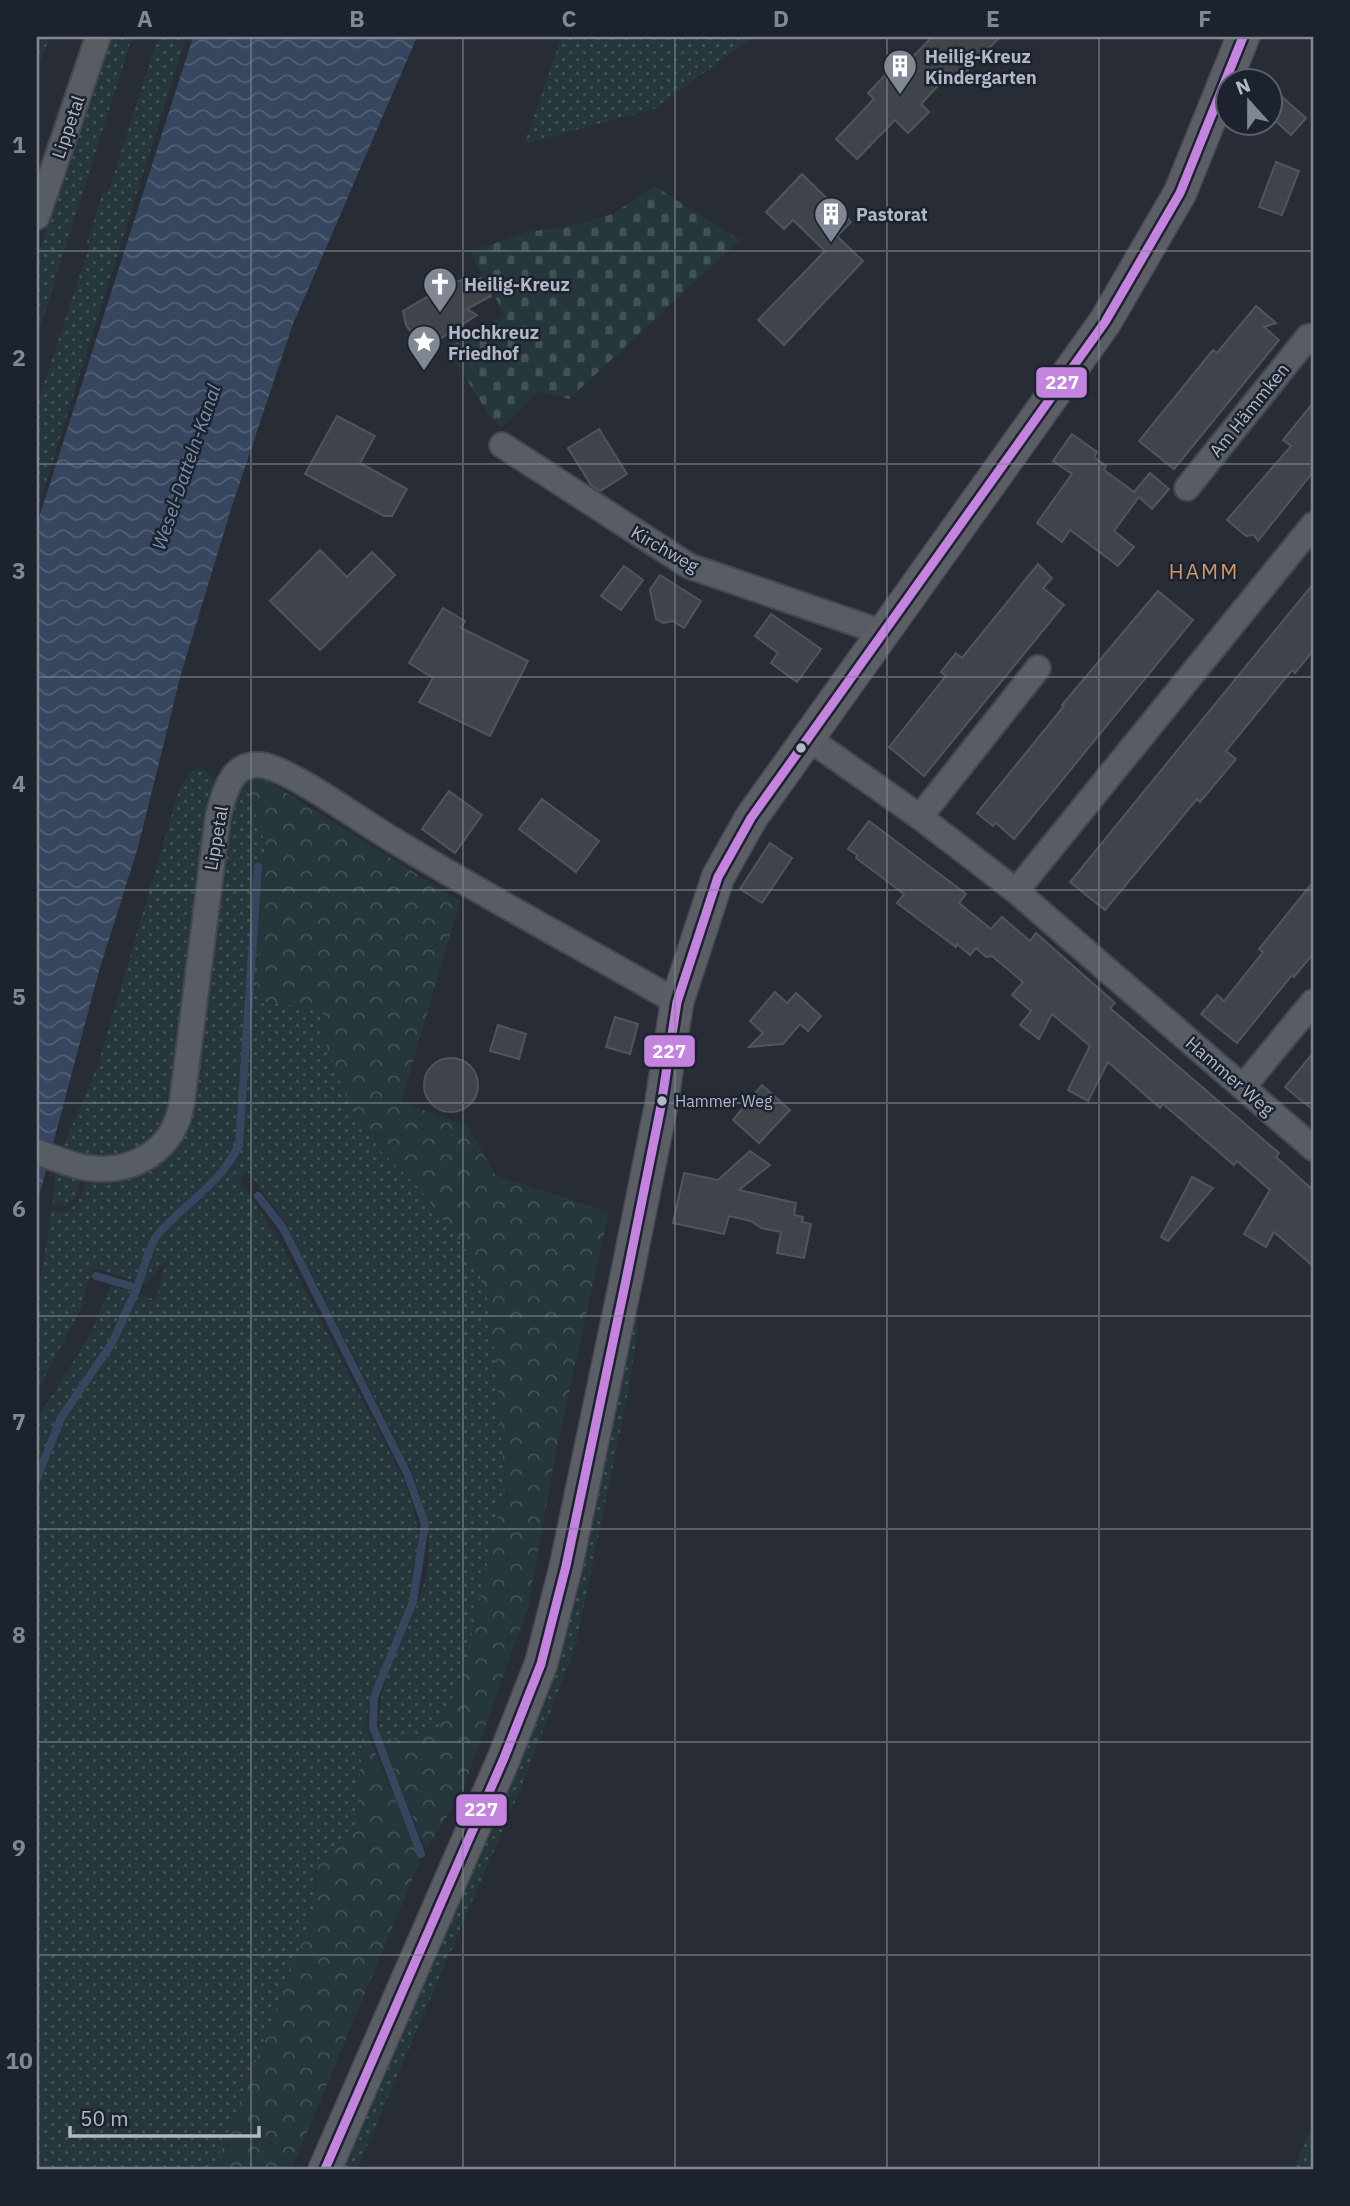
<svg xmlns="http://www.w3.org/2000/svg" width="1350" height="2206" viewBox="0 0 1350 2206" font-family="'IBM Plex Sans',sans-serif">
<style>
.grass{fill:url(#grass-dots)}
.forest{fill:url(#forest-crowns)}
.cemetery{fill:url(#cemetery-stones)}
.water{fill:url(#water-waves)}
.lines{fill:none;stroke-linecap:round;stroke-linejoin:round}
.stream{stroke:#37465f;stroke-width:8}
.building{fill:#3f444a;stroke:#50555d;stroke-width:2}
.minor-casing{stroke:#44484e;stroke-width:28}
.major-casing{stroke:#464a52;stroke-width:35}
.minor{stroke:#585c63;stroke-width:24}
.major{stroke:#5b5e65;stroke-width:32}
.bus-1-casing{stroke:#1c232f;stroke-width:14}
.bus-1{stroke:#c483df;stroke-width:9}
.grid{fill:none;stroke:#828893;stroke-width:2;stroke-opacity:0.55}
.bus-dot{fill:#b2b9c6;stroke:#1c232f;stroke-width:2.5}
.labels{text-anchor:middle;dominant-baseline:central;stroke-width:5;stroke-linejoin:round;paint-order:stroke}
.bus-label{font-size:16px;fill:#b2b9c6;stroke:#1c232f;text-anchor:start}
.poi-label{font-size:18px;font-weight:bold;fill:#b2b9c6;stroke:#1c232f;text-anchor:start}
.street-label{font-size:18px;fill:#b2b9c6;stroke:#1c232f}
.water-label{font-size:19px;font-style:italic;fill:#7b8ead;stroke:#1c232f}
.quarter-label{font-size:21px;letter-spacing:2px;fill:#d09764;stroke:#1c232f}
.line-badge{stroke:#1c232f;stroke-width:2.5}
.badge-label{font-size:19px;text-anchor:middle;font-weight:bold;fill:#fff}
.neatline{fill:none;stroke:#828893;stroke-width:2.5}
.grid-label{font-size:23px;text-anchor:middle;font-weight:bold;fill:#828893}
</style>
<defs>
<pattern id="grass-dots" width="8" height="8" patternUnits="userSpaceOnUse" patternTransform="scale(1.75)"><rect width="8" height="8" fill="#25373a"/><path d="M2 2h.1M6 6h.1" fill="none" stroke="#425255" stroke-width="1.8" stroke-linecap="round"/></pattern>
<pattern id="forest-crowns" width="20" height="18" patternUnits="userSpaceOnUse" patternTransform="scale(1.75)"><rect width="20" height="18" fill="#25373a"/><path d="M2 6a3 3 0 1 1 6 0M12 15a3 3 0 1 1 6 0" fill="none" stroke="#425255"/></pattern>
<pattern id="cemetery-stones" width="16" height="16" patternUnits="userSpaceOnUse" patternTransform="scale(1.75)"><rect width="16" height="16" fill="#25373a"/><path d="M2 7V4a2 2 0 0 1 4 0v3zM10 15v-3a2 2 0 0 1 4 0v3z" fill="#425255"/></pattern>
<pattern id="water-waves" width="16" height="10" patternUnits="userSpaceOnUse" patternTransform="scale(1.75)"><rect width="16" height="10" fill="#37465f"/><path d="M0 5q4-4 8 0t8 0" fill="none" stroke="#525f74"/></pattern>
</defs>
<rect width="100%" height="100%" fill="#282d35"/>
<!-- grass -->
<g class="grass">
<path d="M37,37H50L37,71Z"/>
<path d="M111,37H132L37,337V257Z"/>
<path d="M158,37H186L37,511V405L89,247L86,246L103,192L108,193Z"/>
<path d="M562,37H753L654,109L524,144Z"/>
<path d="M198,768L204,769L211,778L221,780L169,1108C153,1159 108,1165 62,1149L98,1065L180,787L191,771Z"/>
<path d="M243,776L266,845L260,868L258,1001L322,1008L323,1038L352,1109L381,1151L419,1188L476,1262L491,1310L505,1483L463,1676L438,1728L402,1741L380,1737C370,1674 425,1619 429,1555C430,1527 422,1502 414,1475L284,1220L247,1171L239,1179L275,1233L404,1480C408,1493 414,1507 416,1521C430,1593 375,1663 363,1732C358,1761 366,1793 357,1822C351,1841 329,1852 315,1862L316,1906L214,2169H37V1419L90,1335L111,1285L156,1300L166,1261L146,1284L93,1268L79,1313L37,1391V1299L52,1210L64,1213C79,1205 81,1195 87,1180C135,1188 174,1162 191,1118L226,820Z"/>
<path d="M55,1170L81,1177L75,1198L66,1206L53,1205Z"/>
<path d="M637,1296L638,1329L627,1398L575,1648L518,1795L357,2169H342L466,1883Z"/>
<path d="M1313,2122V2169H1294Z"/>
</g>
<!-- forest -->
<g class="forest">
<path d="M256,774L460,901L401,1102L468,1126L495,1175L609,1212L556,1451L528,1607L462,1792L426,1850L380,1737L405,1741L438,1728L463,1676L505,1483L491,1310L475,1262L419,1188L381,1151L350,1106L323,1038L322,1009L258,1001L260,868L266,845L243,776Z"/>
<path d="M367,1719L371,1743L421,1858L292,2169H214L316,1906L315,1862L341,1844L356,1824L363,1732Z"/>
</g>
<!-- cemetery -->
<path class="cemetery" d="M654,186L740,240L569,399L538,391L501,428L491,418L447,348L505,315L470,252L524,233L578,224L613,214Z"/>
<!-- water -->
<path class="water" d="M193,37H417L293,324L231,509L181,674L138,847L99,971L37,1204V524Z"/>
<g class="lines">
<!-- stream -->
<g class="stream">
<path d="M258,1196L283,1228L407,1473L425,1524L413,1602L374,1697L373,1727L421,1854"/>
<path d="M96,1276L137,1288C143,1272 148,1246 159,1233C187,1202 220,1184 239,1145L258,867"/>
<path d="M37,1478L61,1418L112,1343L137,1288"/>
</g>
</g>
<!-- building -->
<g class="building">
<path d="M932,37H1000L955,83L947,76L921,104L929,112L908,133L895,120L857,159L836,139L874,99L868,93L888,72L893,77Z"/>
<path d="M1281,96L1306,118L1291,135L1270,116V109Z"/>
<path d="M1276,162L1299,171L1282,215L1259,207Z"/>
<path d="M802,174L851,222L837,236L863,261L784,345L758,320L825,251L793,220L784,229L766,212Z"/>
<path d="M481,278L491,296L467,309L477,315L423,350L406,325L403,311L451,283L466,279L469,284Z"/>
<path d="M1256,306L1276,323L1264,327L1279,340L1174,469L1139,441L1213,350L1217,353Z"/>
<path d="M1313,403V472L1258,541L1254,535L1246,536L1227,520L1291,446L1283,440Z"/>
<path d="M337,416L375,436L360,463L407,489L392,516H384L305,474Z"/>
<path d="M599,429L627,474L600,491L591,485L568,448Z"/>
<path d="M1072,434L1097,452L1094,457L1106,466L1104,470L1134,492L1150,473L1169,489L1152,509L1139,497L1114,531L1134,547L1118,566L1070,530L1062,542L1037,523L1072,474L1053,461Z"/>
<path d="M320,550L347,577L372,552L395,575L320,650L270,601Z"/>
<path d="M1038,564L1052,578L1043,588L1064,605L924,776L889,747L946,676L941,672L956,653L962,658Z"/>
<path d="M624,566L643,580L621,610L601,596Z"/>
<path d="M660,575L701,601L684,628L673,621L663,623L656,619L650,590Z"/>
<path d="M1313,584V651L1295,673L1292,670L1226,751L1236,759L1200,802L1197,799L1105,910L1070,882Z"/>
<path d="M1158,591L1193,620L1014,839L996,823L993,826L977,813L1064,706L1062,705Z"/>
<path d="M443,608L465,621L461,628L528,661L490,736L419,702L433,678L409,663Z"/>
<path d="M771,614L821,649L797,682L771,663L778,653L755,636Z"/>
<path d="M449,791L482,815L455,853L422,829Z"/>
<path d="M542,799L599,841L576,872L519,829Z"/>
<path d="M869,821L966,894L959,903L991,929L1002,917L1030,941L1036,933L1115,1003L1110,1008L1279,1153L1276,1157L1313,1190V1266L1274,1232L1266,1247L1244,1234L1270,1190L1237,1161L1234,1165L1163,1104L1160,1108L1108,1062L1088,1101L1068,1090L1090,1046L1052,1014L1039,1039L1020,1025L1031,1011L1012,995L1023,982L992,956L986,957L976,948L970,955L957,944L956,947L897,903L904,894L856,858L857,855L848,849Z"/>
<path d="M770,843L792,858L762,903L740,889Z"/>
<path d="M1313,882V954L1294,977L1292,975L1237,1043L1201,1014L1217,995L1224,1001L1263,952L1259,949Z"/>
<path d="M775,992L787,1003L796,993L821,1016L808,1031L800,1024L783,1044L749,1047L763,1033L750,1021Z"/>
<path d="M615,1017L638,1024L630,1054L606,1047Z"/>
<path d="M498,1025L526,1034L519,1059L490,1051Z"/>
<path d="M1313,1053V1110L1285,1087Z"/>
<circle cx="451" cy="1085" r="27"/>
<path d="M762,1085L790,1110L759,1143L733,1120Z"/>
<path d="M750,1151L770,1165L739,1190L796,1203L794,1215L803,1217L802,1222L811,1224L804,1258L777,1253L781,1232L761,1228L751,1221L729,1216L724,1234L673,1223L684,1173L718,1180Z"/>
<path d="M1192,1177L1213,1188L1168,1241L1161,1237Z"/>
</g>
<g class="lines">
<!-- minor casing -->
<g class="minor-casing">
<g id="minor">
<path d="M37,217L98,37"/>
<path d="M502,445L689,566L884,633"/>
<path d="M1187,488L1308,337L1313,336"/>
<path d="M808,738L920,817L1016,891L1313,1148"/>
<path d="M920,817L1038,668"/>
<path d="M1016,891L1313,525"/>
<path d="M1243,1087L1313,1002"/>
<path d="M37,1152C53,1157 71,1166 88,1168C135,1174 175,1149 182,1102L218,816C224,794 231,761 261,765C290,768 365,824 395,841C487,897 583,948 677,1002"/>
</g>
</g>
<!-- major casing -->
<g class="major-casing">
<path id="major" d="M325,2169L504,1758L541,1664L566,1566L626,1280L661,1106L677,1002L718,877L751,818L1105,322L1180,193L1243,37"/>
</g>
<!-- minor -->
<use href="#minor" class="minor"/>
<!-- major -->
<use href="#major" class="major"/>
<!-- bus-1 casing -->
<g class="bus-1-casing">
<path id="bus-1" d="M325,2169L504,1758L541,1664L566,1566L626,1280L661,1106L677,1002L718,877L751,818L1105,322L1180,193L1243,37"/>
</g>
<!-- bus-1 -->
<use href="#bus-1" class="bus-1"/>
</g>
<!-- grid -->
<path class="grid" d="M251,37V2169M463,37V2169M675,37V2169M887,37V2169M1099,37V2169M37,251H1313M37,464H1313M37,677H1313M37,890H1313M37,1103H1313M37,1316H1313M37,1529H1313M37,1742H1313M37,1955H1313"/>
<!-- icons -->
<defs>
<g id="building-pin" transform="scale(1.75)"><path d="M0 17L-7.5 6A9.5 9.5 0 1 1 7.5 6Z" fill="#828893" stroke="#1c232f"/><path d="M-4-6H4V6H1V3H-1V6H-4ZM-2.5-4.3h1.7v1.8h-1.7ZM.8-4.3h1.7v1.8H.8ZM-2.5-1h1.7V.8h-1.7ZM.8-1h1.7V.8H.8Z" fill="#fff"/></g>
<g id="church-pin" transform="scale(1.75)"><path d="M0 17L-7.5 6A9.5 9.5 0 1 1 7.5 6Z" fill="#828893" stroke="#1c232f"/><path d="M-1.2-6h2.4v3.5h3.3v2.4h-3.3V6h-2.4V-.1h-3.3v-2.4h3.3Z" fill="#fff"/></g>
<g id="sight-pin" transform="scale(1.75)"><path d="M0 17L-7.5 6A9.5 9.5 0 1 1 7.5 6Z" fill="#828893" stroke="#1c232f"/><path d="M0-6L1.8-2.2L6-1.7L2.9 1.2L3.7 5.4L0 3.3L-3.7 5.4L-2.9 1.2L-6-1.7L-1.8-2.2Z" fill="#fff"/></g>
</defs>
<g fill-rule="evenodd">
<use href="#building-pin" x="900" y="66"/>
<use href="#building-pin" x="831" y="214"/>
<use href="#church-pin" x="440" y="284"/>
<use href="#sight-pin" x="424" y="342"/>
</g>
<!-- markers -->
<g class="bus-dot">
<circle cx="801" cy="748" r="6"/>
<circle cx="662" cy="1101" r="6"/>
</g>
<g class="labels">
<!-- bus labels -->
<g class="bus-label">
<text x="675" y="1101">Hammer Weg</text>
</g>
<!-- poi labels -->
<g class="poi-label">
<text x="925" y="56">Heilig-Kreuz<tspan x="925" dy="21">Kindergarten</tspan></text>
<text x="856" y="214">Pastorat</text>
<text x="464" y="284">Heilig-Kreuz</text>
<text x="448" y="332">Hochkreuz<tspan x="448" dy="21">Friedhof</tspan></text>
</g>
<!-- street labels -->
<g class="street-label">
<text transform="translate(68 127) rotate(-71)">Lippetal</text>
<text transform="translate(1249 410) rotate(-51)">Am Hämmken</text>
<text transform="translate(665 549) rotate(30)">Kirchweg</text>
<text transform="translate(216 838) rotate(-80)">Lippetal</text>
<text transform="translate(1230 1076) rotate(41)">Hammer Weg</text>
</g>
<!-- water labels -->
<g class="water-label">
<text transform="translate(186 467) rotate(-71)">Wesel-Datteln-Kanal</text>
</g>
<!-- quarter labels -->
<g class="quarter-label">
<text x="1204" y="571">HAMM</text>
</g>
</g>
<g class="line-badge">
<rect x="1035" y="366" width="53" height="33" rx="7" fill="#c483df"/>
<rect x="643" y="1034" width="53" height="34" rx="7" fill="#c483df"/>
<rect x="455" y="1793" width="53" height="34" rx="7" fill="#c483df"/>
</g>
<g class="badge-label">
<text x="1062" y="389">227</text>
<text x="669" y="1058">227</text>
<text x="481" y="1816">227</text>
</g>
<!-- border -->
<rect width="1350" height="2206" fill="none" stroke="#1c232f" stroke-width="77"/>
<!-- north arrow -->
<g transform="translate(1249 102) rotate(339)"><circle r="33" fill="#1c232f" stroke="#585f6b" stroke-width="2"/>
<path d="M0-5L12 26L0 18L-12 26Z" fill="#828893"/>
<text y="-10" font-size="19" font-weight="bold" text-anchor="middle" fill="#b2b9c6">N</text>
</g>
<!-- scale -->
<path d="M70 2126v10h189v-10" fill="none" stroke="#b2b9c6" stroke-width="3.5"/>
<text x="80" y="2126" font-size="21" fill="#b2b9c6" stroke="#1c232f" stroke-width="5" paint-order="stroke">50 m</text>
<rect x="38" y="38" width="1274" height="2130" class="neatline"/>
<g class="grid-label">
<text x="145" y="27">A</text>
<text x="357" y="27">B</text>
<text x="569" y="27">C</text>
<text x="781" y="27">D</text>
<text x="993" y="27">E</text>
<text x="1205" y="27">F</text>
<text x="19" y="153">1</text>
<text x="19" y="366">2</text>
<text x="19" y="579">3</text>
<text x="19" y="792">4</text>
<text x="19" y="1005">5</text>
<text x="19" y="1217">6</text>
<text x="19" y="1430">7</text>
<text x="19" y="1643">8</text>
<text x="19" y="1856">9</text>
<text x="19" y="2069">10</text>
</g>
</svg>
